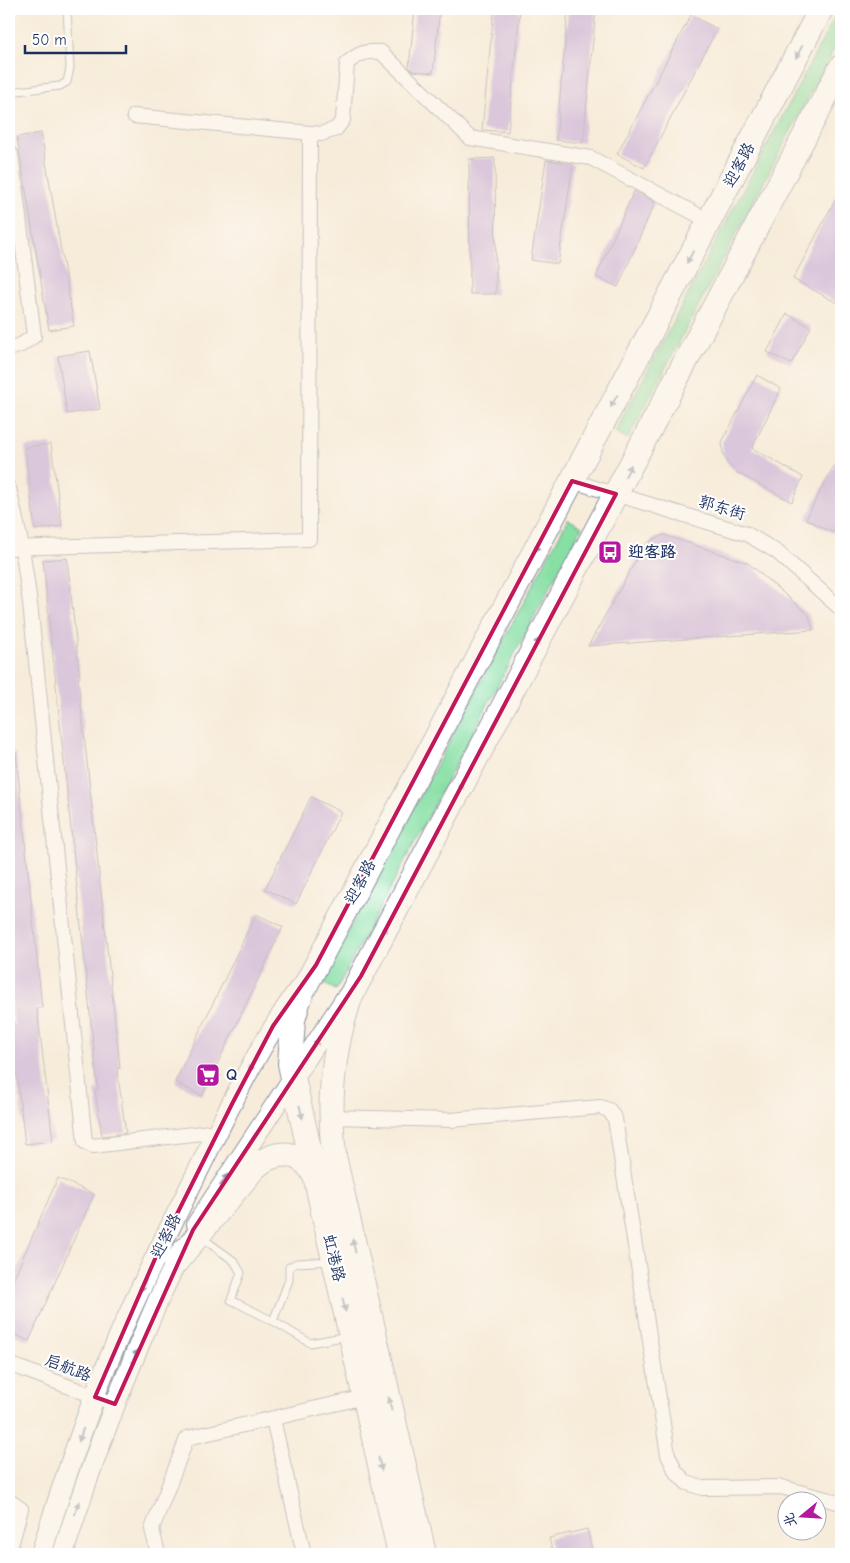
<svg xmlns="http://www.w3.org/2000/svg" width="850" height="1563" viewBox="0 0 850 1563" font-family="'Comic Neue','LXGW WenKai TC',sans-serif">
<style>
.green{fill:#87dfa4;stroke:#518781}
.building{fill:#b899db}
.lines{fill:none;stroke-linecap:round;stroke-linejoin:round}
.service-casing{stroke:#898e9c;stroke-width:9}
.minor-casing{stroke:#898e9c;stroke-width:16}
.secondary-casing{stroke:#898e9c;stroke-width:22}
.trunk-casing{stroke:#898e9c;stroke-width:26}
.service{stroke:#fff;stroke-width:7}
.minor{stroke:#fff;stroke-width:14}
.secondary{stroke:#fff;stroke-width:20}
.trunk{stroke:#fff;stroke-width:24}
.oneway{fill:#8d97ae}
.marked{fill:none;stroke:#c2185b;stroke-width:4;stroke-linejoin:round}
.labels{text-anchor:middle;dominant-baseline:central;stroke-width:4;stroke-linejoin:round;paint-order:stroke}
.street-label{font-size:16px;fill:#1b2f5e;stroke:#fff}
.poi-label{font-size:16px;font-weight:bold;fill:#1b2f5e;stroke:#fff;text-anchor:start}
</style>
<rect width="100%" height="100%" fill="#fff"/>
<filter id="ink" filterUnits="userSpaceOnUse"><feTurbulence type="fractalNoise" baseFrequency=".02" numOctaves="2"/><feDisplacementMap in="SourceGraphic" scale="10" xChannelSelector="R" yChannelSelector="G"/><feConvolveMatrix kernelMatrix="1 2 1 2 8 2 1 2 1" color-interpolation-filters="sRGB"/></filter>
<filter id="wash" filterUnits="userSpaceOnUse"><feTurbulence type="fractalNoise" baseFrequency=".0096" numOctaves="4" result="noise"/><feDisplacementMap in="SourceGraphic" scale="20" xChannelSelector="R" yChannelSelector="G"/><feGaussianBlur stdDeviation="1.12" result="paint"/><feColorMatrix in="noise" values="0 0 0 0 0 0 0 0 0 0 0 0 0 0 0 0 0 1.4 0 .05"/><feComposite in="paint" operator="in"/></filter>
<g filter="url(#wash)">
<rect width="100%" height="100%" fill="#f7ecda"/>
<!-- green -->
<g class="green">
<path d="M839,9H841V36L628,439L615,432Z"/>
<path d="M568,519L582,527L336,990L321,982Z"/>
</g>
<g id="blocks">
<!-- building -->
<g class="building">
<path d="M415,9H440L433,73L413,71L409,67Z"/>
<path d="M494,9H520L508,132L482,130Z"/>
<path d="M568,9H596L583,143L556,140Z"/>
<path d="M691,15L717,29L644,168L617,154Z"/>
<path d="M41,133L74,326L49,330L17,137Z"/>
<path d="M495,158L496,294H470L469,159Z"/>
<path d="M546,160L573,164L558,264L531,260Z"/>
<path d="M841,189V305L793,279Z"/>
<path d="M634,191L655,202L618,287L596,277Z"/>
<path d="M787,314L811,327L791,364L767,352Z"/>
<path d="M90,351L100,409L67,414L58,356Z"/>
<path d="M757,375L781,389L752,448L803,477L792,502L736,472L727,463L723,453L722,442Z"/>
<path d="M51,444L62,526L35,530L25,447Z"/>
<path d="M841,452V517L833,533L806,519Z"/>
<path d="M664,535L748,563L809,615L813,630L588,646L640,553L653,539Z"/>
<path d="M67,558L80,678H78L120,1068L117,1069L126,1133L102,1136L95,1090H98L43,560Z"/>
<path d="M16,753L42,1008H37L53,1141L25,1144L11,1026H14L9,971V754Z"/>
<path d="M311,797L341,812L296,904L265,889Z"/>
<path d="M256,914L283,927L202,1096L175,1082Z"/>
<path d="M58,1178L94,1194L29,1341L9,1332V1289Z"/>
<path d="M587,1529L593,1554H553L549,1538Z"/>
</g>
</g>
</g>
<g filter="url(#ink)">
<use href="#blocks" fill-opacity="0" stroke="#898e9c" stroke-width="1"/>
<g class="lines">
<!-- service casing -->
<g class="service-casing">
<g id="service">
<path d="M9,92L60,86L67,82L70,68L67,9"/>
<path d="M201,1237L234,1261L241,1273L231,1300L273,1321L310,1343L348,1336"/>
<path d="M273,1321L289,1280V1267L297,1263L331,1261"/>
</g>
</g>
<!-- minor casing -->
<g class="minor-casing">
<g id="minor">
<path d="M134,116L321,134L336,129L343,120L347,63C360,53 364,51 381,52L470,138L591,158L709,221"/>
<path d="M9,349L21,345L34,336L11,154"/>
<path d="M572,481L747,534L777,552L841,609"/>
<path d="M9,488L22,547L30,603L85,1142L93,1146L218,1131"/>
<path d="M9,548L309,539L310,133"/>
<path d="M331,1117L451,1120L600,1107L609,1110L615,1119L668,1455L676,1472L687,1483L702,1488L781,1487L841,1503"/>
<path d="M9,1364L115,1404"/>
<path d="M273,1419L304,1554"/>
<path d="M9,1504L11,1502L21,1509L9,1553"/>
<path d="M158,1554L152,1529L187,1438L365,1397"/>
</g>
</g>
<!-- secondary casing -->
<g class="secondary-casing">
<g id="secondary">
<path d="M197,1224L346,998"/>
<path d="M41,1554C59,1495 79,1437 101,1379C130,1307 165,1237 200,1167C230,1106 259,1045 299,989"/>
<path d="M63,1554C84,1485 109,1417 137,1350C151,1316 165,1282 183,1249"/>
</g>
</g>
<!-- trunk casing -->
<g class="trunk-casing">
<g id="trunk">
<path d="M175,1263L254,1168C275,1149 302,1149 315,1176"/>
<path d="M400,1554L290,1064L293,1020L300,996L821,9"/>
<path d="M424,1554L334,1156C328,1102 333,1046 351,995L841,67"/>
</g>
</g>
<!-- service -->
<use href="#service" class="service"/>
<!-- minor -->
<use href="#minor" class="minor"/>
<!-- secondary -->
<use href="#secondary" class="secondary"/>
<!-- trunk -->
<use href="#trunk" class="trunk"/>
</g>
<!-- one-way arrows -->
<defs><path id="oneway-solid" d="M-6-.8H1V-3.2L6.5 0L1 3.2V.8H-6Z" transform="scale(1.25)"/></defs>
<g class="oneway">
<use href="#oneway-solid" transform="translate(799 52) rotate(118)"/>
<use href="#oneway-solid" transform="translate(690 257) rotate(118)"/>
<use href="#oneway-solid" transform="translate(614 401) rotate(118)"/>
<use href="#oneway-solid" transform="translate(628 471) rotate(-62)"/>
<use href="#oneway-solid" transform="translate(538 545) rotate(118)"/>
<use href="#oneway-solid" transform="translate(536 645) rotate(-62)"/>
<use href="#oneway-solid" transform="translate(460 789) rotate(-62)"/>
<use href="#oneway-solid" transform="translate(384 932) rotate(-62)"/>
<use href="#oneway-solid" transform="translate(315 1045) rotate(-56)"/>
<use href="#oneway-solid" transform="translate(252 1065) rotate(118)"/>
<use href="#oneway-solid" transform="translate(301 1112) rotate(77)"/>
<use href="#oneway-solid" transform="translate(224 1180) rotate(-56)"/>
<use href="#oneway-solid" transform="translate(354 1246) rotate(-103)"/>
<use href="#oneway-solid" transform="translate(143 1285) rotate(115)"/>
<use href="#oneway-solid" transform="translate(344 1305) rotate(77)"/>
<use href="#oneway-solid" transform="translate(135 1356) rotate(-67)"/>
<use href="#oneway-solid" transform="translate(390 1404) rotate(-103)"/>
<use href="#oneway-solid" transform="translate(81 1435) rotate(110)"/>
<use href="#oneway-solid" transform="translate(380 1464) rotate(77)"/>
<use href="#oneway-solid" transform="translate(77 1508) rotate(-71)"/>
</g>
</g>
<!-- marked area -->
<path d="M0 0H850V1563H0ZM572,481L616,494L361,976L193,1230L115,1404L95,1397L158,1252L232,1104L273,1026L316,965Z" fill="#f7ecda" fill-opacity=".55" fill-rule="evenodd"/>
<path class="marked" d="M572,481L616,494L361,976L193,1230L115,1404L95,1397L158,1252L232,1104L273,1026L316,965Z"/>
<!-- icons -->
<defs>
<g id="bus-square" transform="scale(1.25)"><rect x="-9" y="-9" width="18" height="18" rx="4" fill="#b5179e" stroke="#fff"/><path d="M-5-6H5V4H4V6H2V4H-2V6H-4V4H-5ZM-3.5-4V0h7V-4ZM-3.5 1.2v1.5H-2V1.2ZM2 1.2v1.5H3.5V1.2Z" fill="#fff"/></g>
<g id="supermarket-square" transform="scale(1.25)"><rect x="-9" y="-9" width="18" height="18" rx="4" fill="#b5179e" stroke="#fff"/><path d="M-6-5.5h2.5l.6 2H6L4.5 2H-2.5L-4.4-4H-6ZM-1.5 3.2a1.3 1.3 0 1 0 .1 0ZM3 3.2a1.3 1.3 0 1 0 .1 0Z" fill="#fff"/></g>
</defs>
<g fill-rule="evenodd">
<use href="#bus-square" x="610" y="552"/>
<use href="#supermarket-square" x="208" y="1075"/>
</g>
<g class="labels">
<!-- street labels -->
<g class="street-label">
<text transform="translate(739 165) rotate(-62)">迎客路</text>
<text transform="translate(722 508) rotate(17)">郭东街</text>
<text transform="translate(360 882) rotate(-62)">迎客路</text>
<text transform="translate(166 1236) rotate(-64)">迎客路</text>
<text transform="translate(334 1258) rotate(77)">虹港路</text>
<text transform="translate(68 1368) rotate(21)">启航路</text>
</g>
<!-- poi labels -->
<g class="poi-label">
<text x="628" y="552">迎客路</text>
<text x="226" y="1075">Q</text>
</g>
</g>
<!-- margin -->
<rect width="850" height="1563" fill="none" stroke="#fff" stroke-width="30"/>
<!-- north arrow -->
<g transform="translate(802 1516) rotate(252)"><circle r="24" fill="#ffffff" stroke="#a4acbf"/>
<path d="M0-4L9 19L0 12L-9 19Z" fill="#b5179e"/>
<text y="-8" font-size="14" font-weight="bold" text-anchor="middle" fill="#1b2f5e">北</text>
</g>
<!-- scale -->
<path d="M25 45v8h101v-8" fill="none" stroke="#1b2f5e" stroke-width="2.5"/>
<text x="32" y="45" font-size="15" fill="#1b2f5e" stroke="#ffffff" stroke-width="4" paint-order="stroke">50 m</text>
</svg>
